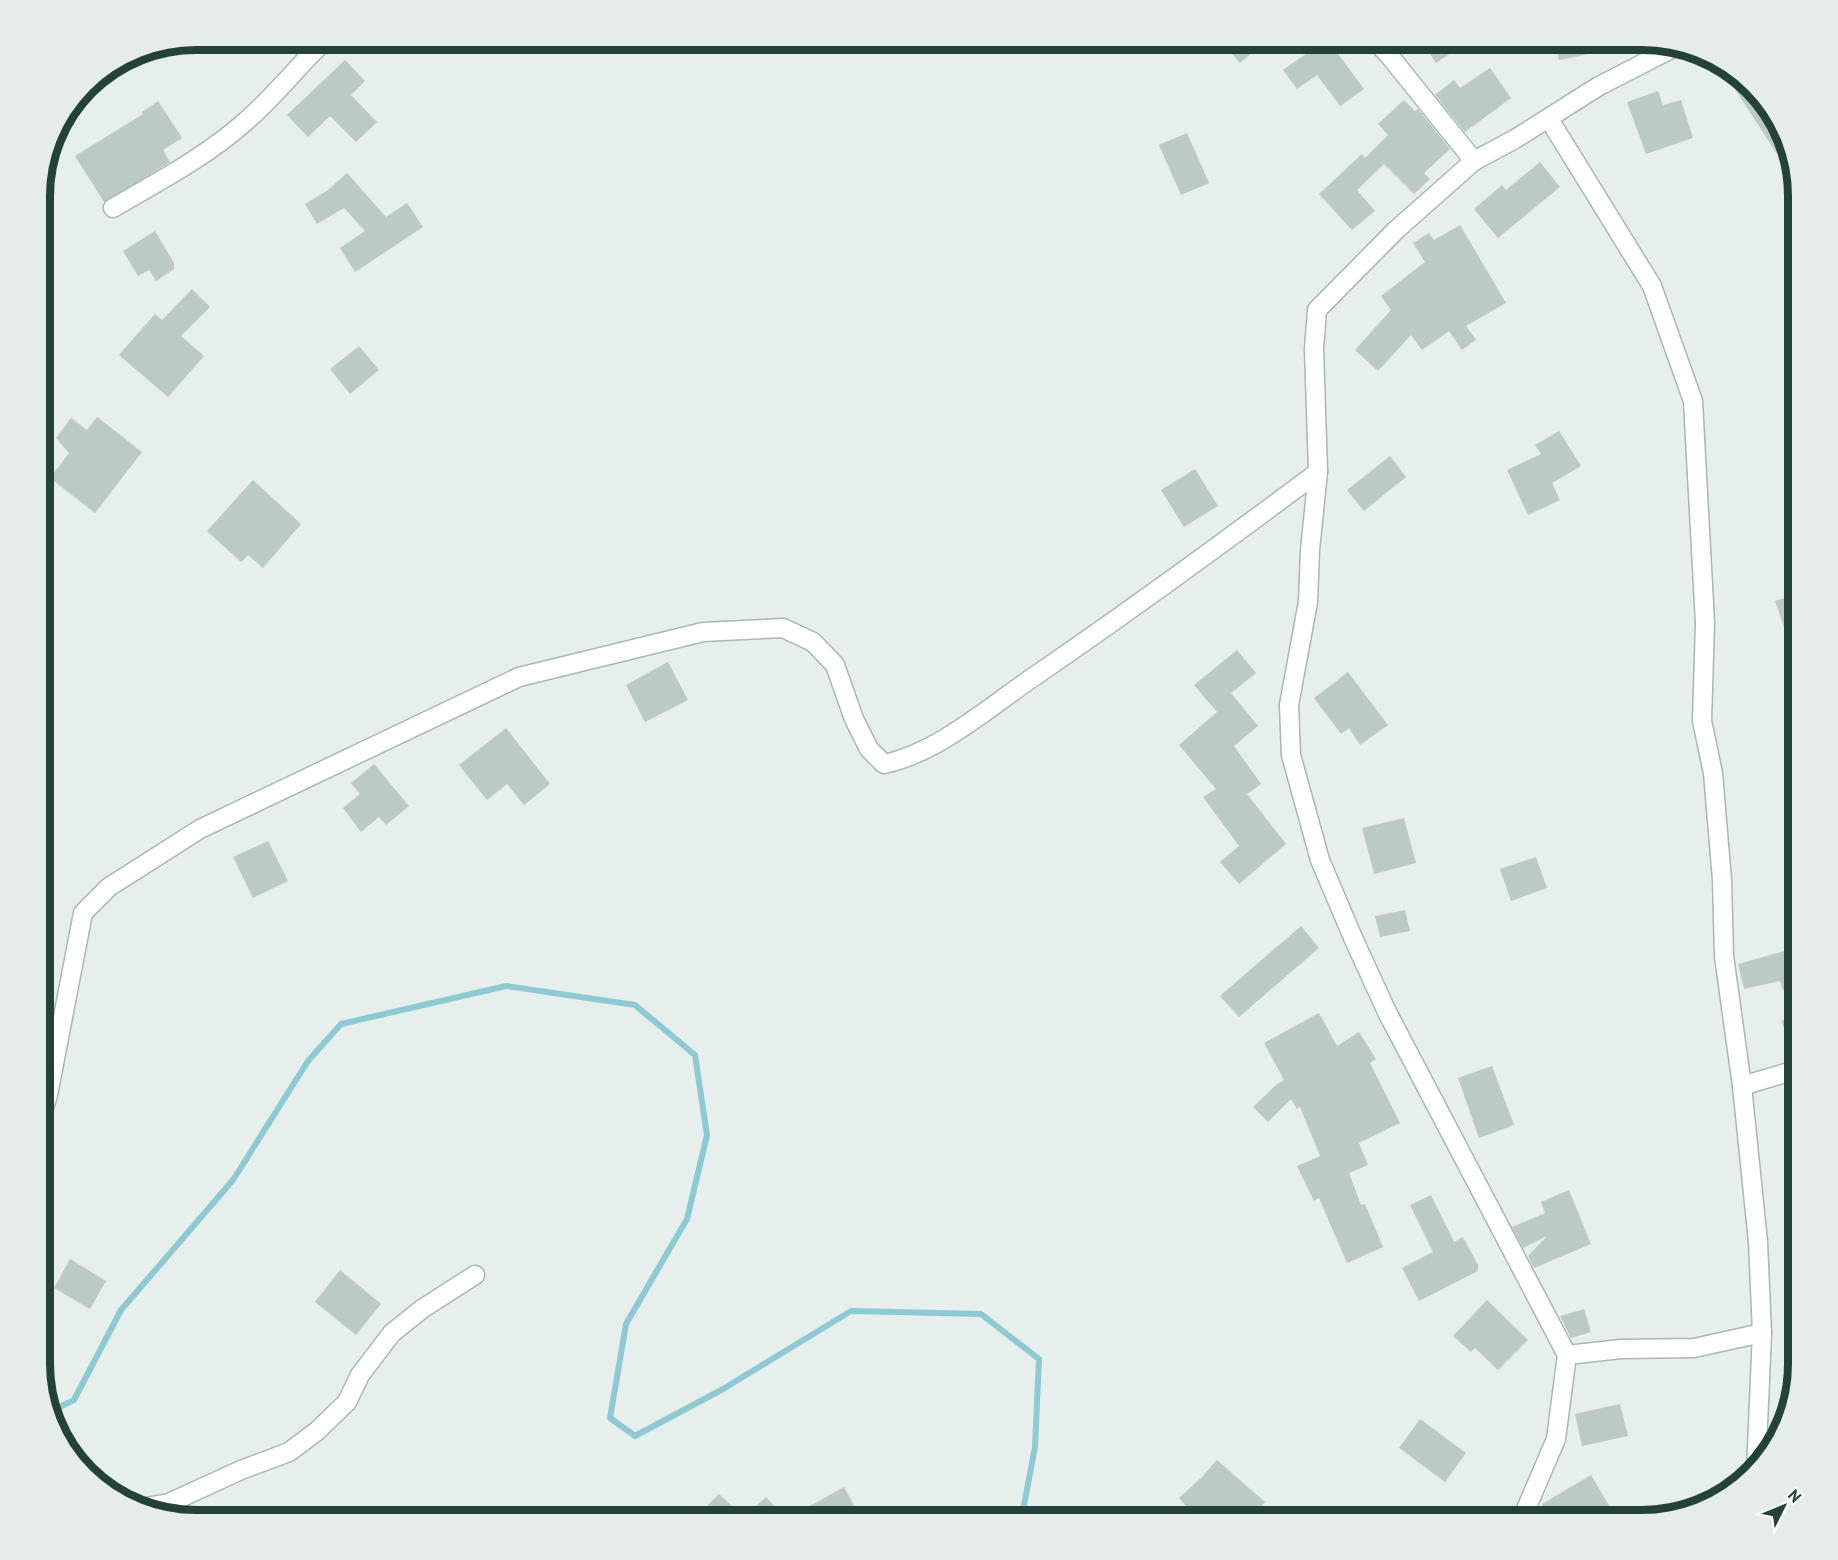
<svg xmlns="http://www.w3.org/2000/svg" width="1838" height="1560" viewBox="0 0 1838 1560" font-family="'PT Sans',sans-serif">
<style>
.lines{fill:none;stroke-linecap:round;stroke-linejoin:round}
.stream{stroke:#8ec9d4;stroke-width:6}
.building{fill:#bbcac4}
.street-casing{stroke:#a8b8b2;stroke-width:21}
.street{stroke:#fff;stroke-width:18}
.rim{fill:none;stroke:#24423a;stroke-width:8}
</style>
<rect width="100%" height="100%" fill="#e6efeb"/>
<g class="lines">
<!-- stream -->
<path class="stream" d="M49,1412L74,1400L121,1310L233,1180L308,1061L341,1024L506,986L635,1005L695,1055L707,1135L687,1219L626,1324L610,1418L635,1436L723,1389L851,1311L981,1314L1039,1359L1035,1447L1021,1521"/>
</g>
<!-- building -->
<g class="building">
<path d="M1219,39H1268L1240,63Z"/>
<path d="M1327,39L1364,89L1340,106L1317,75L1297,89L1283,70Z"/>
<path d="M1420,39H1472L1436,63Z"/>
<path d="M1554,39H1628L1629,46L1559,60Z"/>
<path d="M345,60L365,81L351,95L377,122L356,142L330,116L308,137L287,115Z"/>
<path d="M1716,60L1746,78L1787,135L1789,146L1777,154Z"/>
<path d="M1490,68L1511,98L1465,132L1435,95L1454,80L1460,88Z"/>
<path d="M1658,91L1663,105L1681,100L1693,138L1646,154L1627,102Z"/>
<path d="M1404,100L1415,111L1418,109L1450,149L1424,173L1430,179L1414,194L1384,164L1357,190L1375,211L1352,230L1319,194L1362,154L1365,158L1388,135L1378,124Z"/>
<path d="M158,101L182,138L163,150L170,162L104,202L75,156L143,114L142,112Z"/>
<path d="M1187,133L1209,183L1181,195L1159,145Z"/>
<path d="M1540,162L1560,187L1498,238L1474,209L1502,185L1506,190Z"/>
<path d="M347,173L386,217L407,203L423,227L355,272L340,248L365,231L344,208L317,224L305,204L328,190Z"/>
<path d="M1460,225L1506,303L1466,326L1476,340L1462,350L1449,331L1422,350L1411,335L1378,371L1355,350L1391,310L1381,296L1425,262L1413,243L1429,233L1434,240Z"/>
<path d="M155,231L174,263V269L156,281L149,270L138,276L123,251Z"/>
<path d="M192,289L210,307L181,336L204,356L168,397L119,355L155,314L162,320Z"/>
<path d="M359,346L379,370L350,394L330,369Z"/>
<path d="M97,417L142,452L95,513L50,478L69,453L56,438L71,418L87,430Z"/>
<path d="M1559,431L1581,466L1552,483L1560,500L1528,515L1507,470L1541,454L1535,445Z"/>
<path d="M1390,456L1406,477L1364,511L1347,490Z"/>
<path d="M1195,469L1218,506L1184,527L1161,490Z"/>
<path d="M253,480L301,524L263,568L248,555L241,562L207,531Z"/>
<path d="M1799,593V662H1796L1775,601Z"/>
<path d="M1237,650L1256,673L1231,693L1258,726L1234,746L1261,784L1247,794L1286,844L1239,884L1220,862L1239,846L1203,797L1216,789L1179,745L1217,712L1194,685Z"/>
<path d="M668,662L688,700L645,722L626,685Z"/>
<path d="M1348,672L1388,725L1360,745L1349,728L1341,734L1314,698Z"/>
<path d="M506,728L550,784L524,805L507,784L487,800L459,765Z"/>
<path d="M374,764L409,806L386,825L379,817L361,832L343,808L360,794L351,783Z"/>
<path d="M1404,818L1416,863L1374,874L1362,828Z"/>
<path d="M268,841L288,881L253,898L233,857Z"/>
<path d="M1536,857L1547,888L1511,901L1500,869Z"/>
<path d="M1405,910L1410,931L1380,937L1375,916Z"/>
<path d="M1301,926L1319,948L1239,1017L1220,996Z"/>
<path d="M1799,947V985L1783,990L1780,981L1744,989L1738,964Z"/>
<path d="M1319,1013L1337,1046L1359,1032L1376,1059L1370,1063L1400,1123L1359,1143L1368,1165L1349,1173L1361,1205L1365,1204L1383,1247L1347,1263L1319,1198L1314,1201L1297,1166L1320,1156L1300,1107L1297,1109L1291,1099L1268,1122L1253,1107L1276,1085L1284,1080L1264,1043Z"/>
<path d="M1799,1013V1058H1797L1781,1021Z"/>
<path d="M1492,1066L1514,1125L1479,1138L1458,1078Z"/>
<path d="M1569,1190L1591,1244L1534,1268L1528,1256L1547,1236L1523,1248L1512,1227L1545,1213L1541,1202Z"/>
<path d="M1431,1195L1454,1242L1463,1237L1478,1265V1271L1419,1301L1402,1268L1433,1252L1410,1205Z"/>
<path d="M70,1259L106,1281L90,1309L54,1288Z"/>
<path d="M340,1270L381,1304L356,1335L315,1302Z"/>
<path d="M1487,1300L1528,1340L1498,1370L1475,1348L1471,1352L1453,1336Z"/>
<path d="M1584,1309L1591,1332L1571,1338L1560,1316Z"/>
<path d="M1620,1404L1628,1436L1582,1446L1575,1414Z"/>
<path d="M1420,1419L1466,1453L1445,1482L1399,1448Z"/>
<path d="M1217,1460L1265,1502L1248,1521H1199L1179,1498L1202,1477Z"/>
<path d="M1591,1475L1618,1521H1552L1542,1504Z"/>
<path d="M844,1487L862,1521H722L707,1506L719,1494L744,1517L766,1497L786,1519Z"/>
</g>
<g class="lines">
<!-- street casing -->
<g class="street-casing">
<g id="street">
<path d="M1373,39L1388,54L1474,161"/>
<path d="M1549,119L1652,286L1693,401L1705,623L1702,721L1713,773L1722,880L1724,956L1742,1086L1758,1242L1762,1333"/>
<path d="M113,208C159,181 204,158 245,122C274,97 298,66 326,39"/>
<path d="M1742,1086L1799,1069"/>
<path d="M39,1123L48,1095L83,913L109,887L200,829L519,677L703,632L783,628L813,642L835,665L854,719L869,749L884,764C936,753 986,710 1029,680C1127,613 1223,543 1318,472"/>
<path d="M1567,1355L1621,1349L1694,1348L1762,1333L1756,1471"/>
<path d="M135,1509L169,1503L241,1470L289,1452L317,1431L347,1402L360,1375L392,1333L422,1309L475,1275"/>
<path d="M1521,1521L1556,1439L1567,1355L1387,1012L1354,940L1320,860L1291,755L1289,705L1308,602L1310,550L1318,472L1314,349L1317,310L1396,230L1474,161L1515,139L1599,86L1677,46"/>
</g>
</g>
<!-- street -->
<use href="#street" class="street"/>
</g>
<!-- crop -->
<path d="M0 0H1838V1560H0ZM196 50H1642A146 146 0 0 1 1788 196V1364A146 146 0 0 1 1642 1510H196A146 146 0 0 1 50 1364V196A146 146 0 0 1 196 50Z" fill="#e6ecea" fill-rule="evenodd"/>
<path class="rim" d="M196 50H1642A146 146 0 0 1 1788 196V1364A146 146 0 0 1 1642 1510H196A146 146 0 0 1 50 1364V196A146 146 0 0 1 196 50Z"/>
<!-- north arrow -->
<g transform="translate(1784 1506) rotate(47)" stroke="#f7fbf9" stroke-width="4.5" paint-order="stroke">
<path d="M0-4.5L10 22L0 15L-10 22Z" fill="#24423a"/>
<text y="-9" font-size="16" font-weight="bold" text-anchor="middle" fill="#24423a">N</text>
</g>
</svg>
